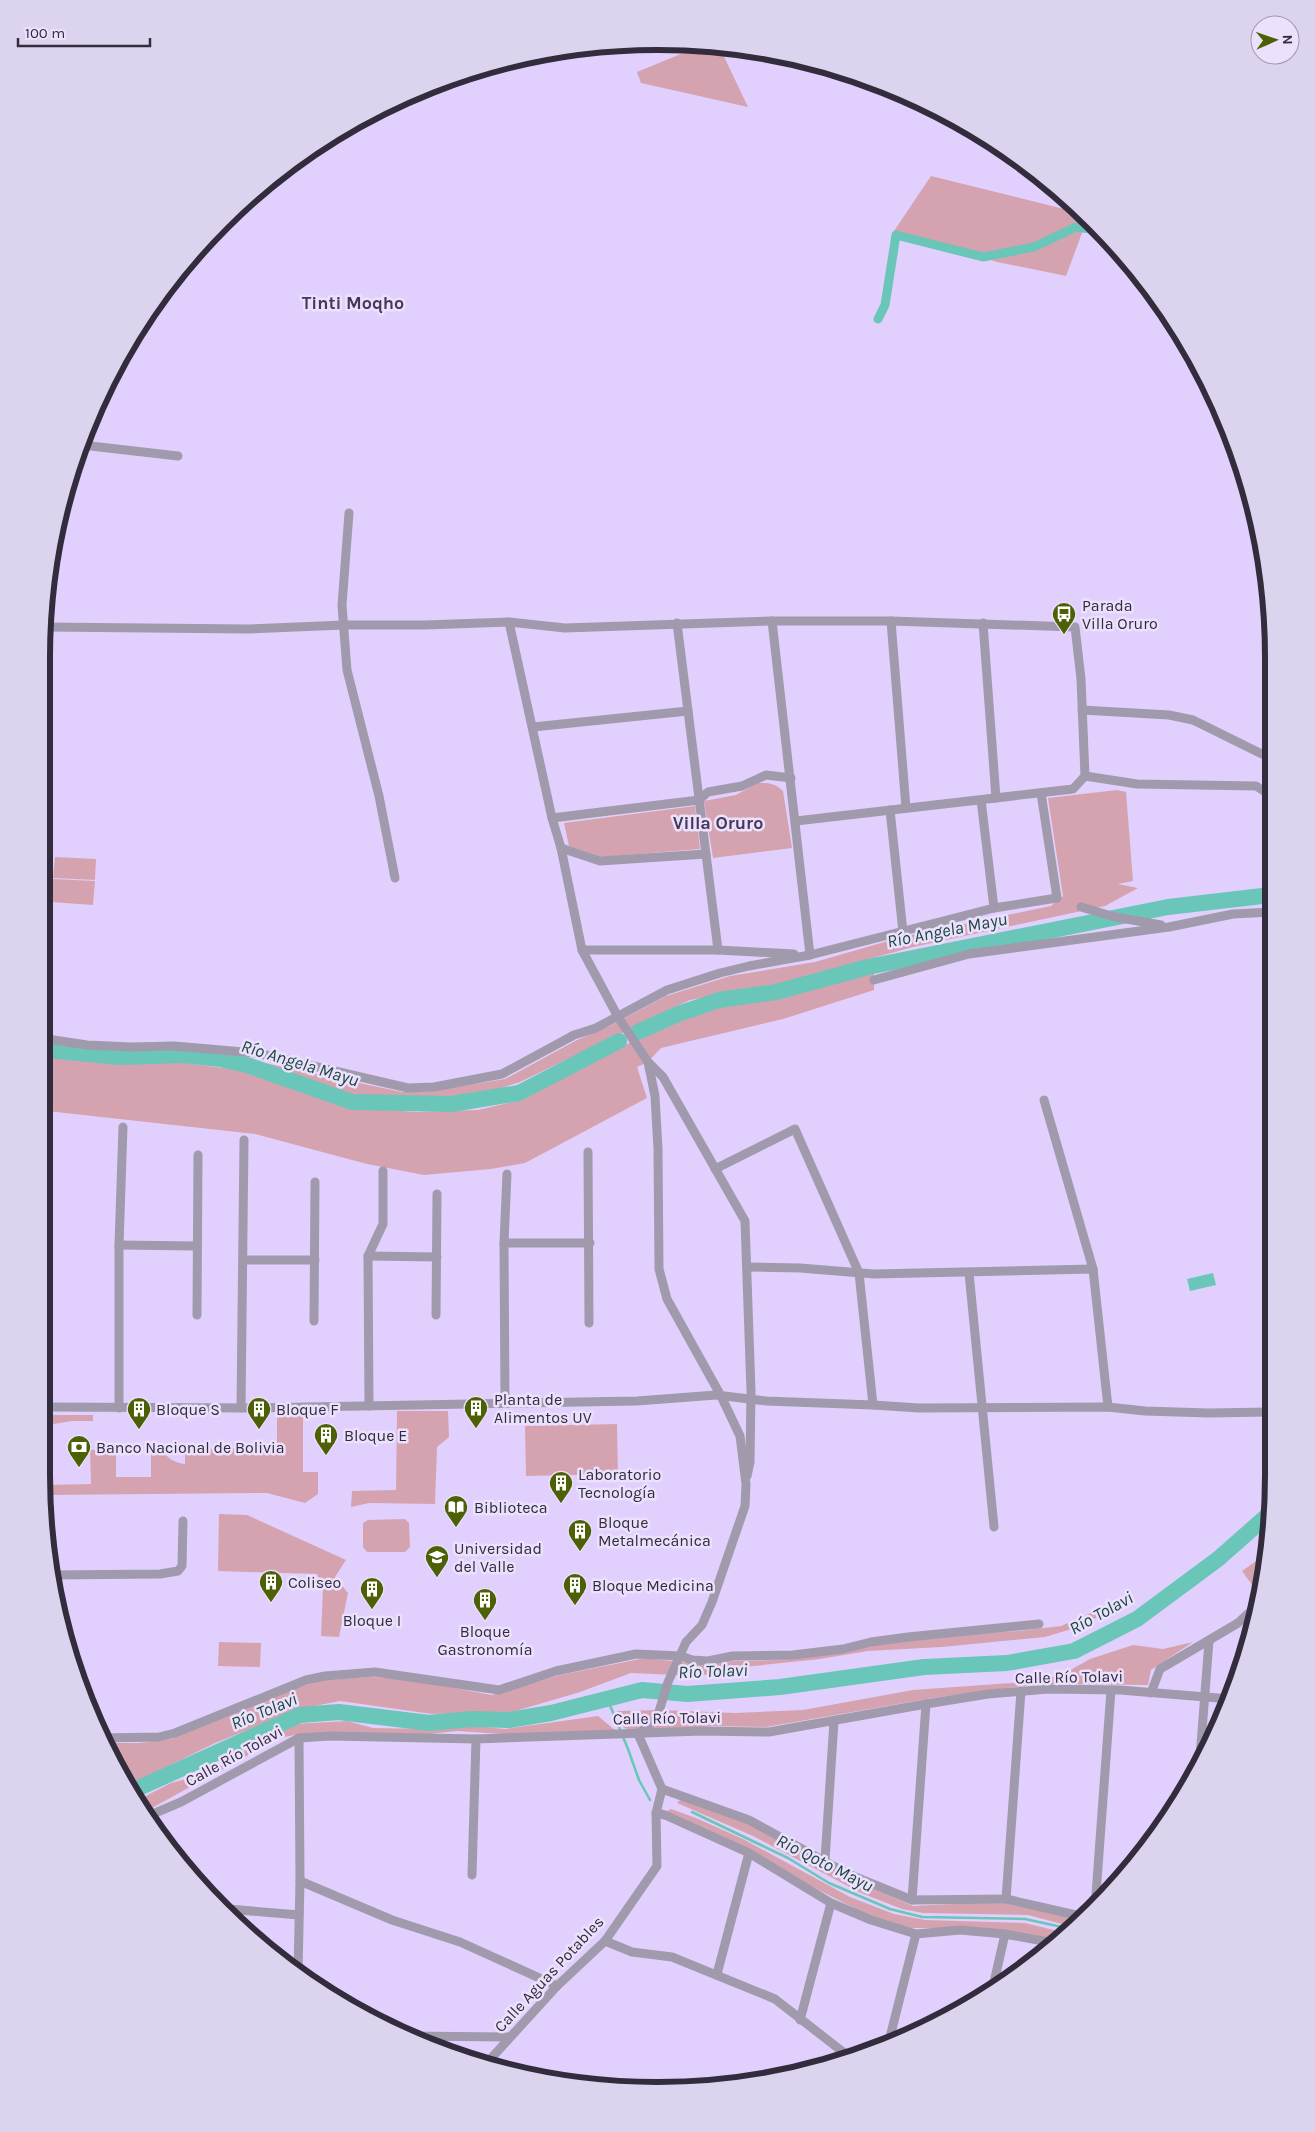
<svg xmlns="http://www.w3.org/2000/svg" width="1315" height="2132" viewBox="0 0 1315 2132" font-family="Karla,sans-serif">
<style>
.green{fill:#d5a3af}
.water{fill:#69c6b8}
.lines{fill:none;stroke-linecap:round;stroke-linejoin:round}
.stream{stroke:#69c6b8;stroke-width:2.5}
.canal{stroke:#69c6b8;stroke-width:9}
.river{stroke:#69c6b8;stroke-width:16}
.street{stroke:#a19aad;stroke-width:9}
.labels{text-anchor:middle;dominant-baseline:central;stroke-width:5;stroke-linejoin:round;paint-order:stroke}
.poi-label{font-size:16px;fill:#322c3d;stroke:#ebe1fd;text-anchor:start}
.street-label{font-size:16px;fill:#322c3d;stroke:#ebe1fd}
.neighbourhood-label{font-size:18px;font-weight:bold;fill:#45365a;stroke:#ebe1fd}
.water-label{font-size:18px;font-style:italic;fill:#1c4740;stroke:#ebe1fd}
.rim{fill:none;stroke:#322c3d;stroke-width:6}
</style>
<rect width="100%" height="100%" fill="#e1d0fd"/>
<!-- green -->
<g class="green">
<path d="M705,44L719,46L748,107L641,83L637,72Z"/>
<path d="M931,176L1080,213L1086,219L1082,233L1066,276L997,262L894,231Z"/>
<path d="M758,783C769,783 775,783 783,791L792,848L713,858L704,801L736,795Z"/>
<path d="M1117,790L1126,792L1133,881L1118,884L1138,888L1105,906L913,947L778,984L690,1000L520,1082L489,1092L451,1098L355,1097L250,1060L402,1092H425L505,1079L577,1040L610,1026L666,996L730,976L815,962L902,937L1051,906L1063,896L1048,798Z"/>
<path d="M695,806L700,849L602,857L569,846L564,823Z"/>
<path d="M55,857L96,859L95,880L53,878Z"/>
<path d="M53,879L95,881L93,905L51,902Z"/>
<path d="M874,972V990L783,1019L661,1048L648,1062L637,1067L647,1098L525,1163L491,1169L424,1175L367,1164L255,1134L47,1111V1056L132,1063L171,1061L245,1071L352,1108L417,1112L478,1110L521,1100L610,1052L678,1020L715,1008L782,996L847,973Z"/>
<path d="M397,1411H448L449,1437L437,1447L435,1504L369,1503L351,1507L352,1491L396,1490Z"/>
<path d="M277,1412H303V1472H318V1494L305,1503L267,1493L47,1495V1485L91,1484L90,1450H116V1477H151V1449C166,1449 166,1462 185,1464V1449L277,1448Z"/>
<path d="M47,1415H93V1421H72L47,1425Z"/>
<path d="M617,1424L618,1474L526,1476L525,1426Z"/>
<path d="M50,1430L51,1456H47V1431Z"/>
<path d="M219,1514L247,1515L346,1560L335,1577L348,1593L339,1637L321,1636L323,1587L317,1574L218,1571Z"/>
<path d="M405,1519L409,1523L410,1547L405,1552H367L363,1547V1523L368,1520Z"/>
<path d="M1269,1552V1555L1258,1593L1242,1571Z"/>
<path d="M1127,1597L1085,1625L1045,1637L942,1647L868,1651L820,1659L744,1667L699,1676L631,1673L580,1692L512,1712L432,1714L340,1701L299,1709L215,1743L140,1780L126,1782L103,1743H139L171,1739L299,1687L324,1680L370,1677L400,1678L492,1695L560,1675L645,1658L709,1665L733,1661L777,1660L841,1653L870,1645L958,1635L1019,1631L1061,1626Z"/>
<path d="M219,1642L261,1643L260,1667L218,1666Z"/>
<path d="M1193,1642L1151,1670L1148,1685L1061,1684L1022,1686L933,1698L766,1727L713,1726L641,1733L624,1728L617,1711L660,1710L735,1713L803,1710L913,1690L1037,1681L1063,1674L1090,1659L1133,1645L1163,1649Z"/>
<path d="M598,1716L616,1731L517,1735L457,1731L429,1734H300L279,1738L150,1809L144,1811L138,1800L171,1783L210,1773L268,1736L294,1724L347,1721L373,1728L431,1729L464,1725L505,1729Z"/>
<path d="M681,1799L748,1822L845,1877L913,1906L975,1903L1008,1904L1081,1920L1073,1927L1028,1915L923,1913L902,1909L861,1893L753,1836L677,1803Z"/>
<path d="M671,1809L696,1818L743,1839L850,1897L894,1914L925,1920L1025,1923L1066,1933L1058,1939L964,1928H911L870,1916L665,1812Z"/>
</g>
<!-- water -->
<path class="water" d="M1213,1273L1216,1285L1190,1291L1187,1279Z"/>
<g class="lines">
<!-- stream -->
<g class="stream">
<path d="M607,1698L628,1749L639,1780L650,1800"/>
<path d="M692,1812L788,1858L829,1883L890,1909L922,1917L1025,1919L1071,1929"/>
</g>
<!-- canal -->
<path class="canal" d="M878,319L885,305L896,235L983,257L1034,247L1076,227L1098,230"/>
<!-- river -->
<g class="river">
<path d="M638,1032L678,1014L719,1000L776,992L868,967L1168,907L1271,895"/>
<path d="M47,1050L120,1057L183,1055L220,1059L247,1065L352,1102L452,1104L519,1093L619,1041"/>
<path d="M132,1791L300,1715L339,1712L429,1723L472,1719L509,1720L551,1713L642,1690L687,1694L780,1687L924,1667L1007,1663L1074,1651L1137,1619L1218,1559L1269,1514"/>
</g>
<!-- street -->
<g class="street">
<path d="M82,445L178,456"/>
<path d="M349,513L342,605L347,670L379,796L395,878"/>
<path d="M772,621L810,955"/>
<path d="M891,621L906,808"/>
<path d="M509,622L552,818L561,848L582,950L618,1017L648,1062L655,1096L658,1149L659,1269L667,1299L721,1396L740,1436L746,1484L745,1506L712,1602L702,1625L686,1642L668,1682L657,1718L638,1734L662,1789L749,1820L848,1874L912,1900L1006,1899L1085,1917"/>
<path d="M677,623L718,950"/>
<path d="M983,623L996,798"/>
<path d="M46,627L248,629L344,625H425L509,622L565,628L772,621H891L1075,627L1081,679L1085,776L1073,789L796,821"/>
<path d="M1082,710L1169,715L1193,720L1272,759"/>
<path d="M533,727L688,711"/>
<path d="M1085,776L1137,784L1256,786L1272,796"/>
<path d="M981,800L994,908"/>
<path d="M890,810L903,932"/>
<path d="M552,818L699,800L708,792L742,786L766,775L791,778"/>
<path d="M561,848L600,861L706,854"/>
<path d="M1081,907L1115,917L1161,925"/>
<path d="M582,950H718L794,954"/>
<path d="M874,980L969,954L1169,927L1233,914L1271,912"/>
<path d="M47,1039L87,1045L131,1047L174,1046L257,1053L408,1088L434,1087L502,1074L574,1035L596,1028L667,990L720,973L749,966L810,955L994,908L1057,898L1041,793"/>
<path d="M649,1063L663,1077L745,1221L751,1391L750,1462L747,1476"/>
<path d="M1044,1100L1093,1269L1108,1407"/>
<path d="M588,1152L589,1323"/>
<path d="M715,1169L795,1129L859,1273L873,1405"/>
<path d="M504,1243H590"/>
<path d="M119,1245L197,1246"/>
<path d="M368,1256L437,1257"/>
<path d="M243,1260H315"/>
<path d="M747,1267L800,1268L874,1274L1093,1269"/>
<path d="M969,1273L994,1527"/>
<path d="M197,1315L198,1155"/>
<path d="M436,1315L437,1194"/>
<path d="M314,1321L315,1182"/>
<path d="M505,1403L504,1243L507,1174"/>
<path d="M369,1406L368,1256L383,1224V1171"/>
<path d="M47,1407L254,1408L637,1401L716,1395L766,1401L873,1405L919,1408L1108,1407L1145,1411L1209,1413L1269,1412"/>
<path d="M119,1408V1245L123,1127"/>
<path d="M241,1408L244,1140"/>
<path d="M51,1575L160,1574L178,1571L182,1566L183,1521"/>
<path d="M1151,1693L1160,1669L1238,1623L1254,1608"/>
<path d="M101,1738L159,1737L175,1733L306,1680L325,1676L375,1672L499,1690L556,1671L636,1654L681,1656L692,1660L708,1661L733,1656L793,1655L843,1649L871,1642L908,1637L1039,1624"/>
<path d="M1200,1757L1209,1641"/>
<path d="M656,1813L665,1815L749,1853L831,1903L871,1920L916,1934L960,1930L1005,1934L1054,1943"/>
<path d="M148,1816L181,1802L299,1738L330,1736L476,1739L702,1731L769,1732L926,1704L988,1694L1048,1689L1120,1690L1230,1699"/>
<path d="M825,1860L834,1721"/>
<path d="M472,1875L476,1739"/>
<path d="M300,1881L392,1920L460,1942L557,1986"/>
<path d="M1006,1899L1021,1691"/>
<path d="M912,1900L926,1704"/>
<path d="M1095,1908L1111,1690"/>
<path d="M228,1909L299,1915"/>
<path d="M605,1941L632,1952L672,1957L775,1999L852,2059"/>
<path d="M298,1973L300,1881L299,1738"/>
<path d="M717,1974L749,1853"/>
<path d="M992,1991L1005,1934"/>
<path d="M800,2020L831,1903"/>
<path d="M406,2036L509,2037"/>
<path d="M889,2041L916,1934"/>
<path d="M485,2065L557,1986L605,1941L657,1866L656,1813L662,1789"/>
</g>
</g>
<!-- icons -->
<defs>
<g id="bus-pin" transform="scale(1.25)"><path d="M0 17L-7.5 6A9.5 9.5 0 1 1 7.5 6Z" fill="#4d6006" stroke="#ebe1fd"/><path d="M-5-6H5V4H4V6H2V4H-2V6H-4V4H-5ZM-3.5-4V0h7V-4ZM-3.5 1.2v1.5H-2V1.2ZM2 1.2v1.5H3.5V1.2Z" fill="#fff"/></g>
<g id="building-pin" transform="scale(1.25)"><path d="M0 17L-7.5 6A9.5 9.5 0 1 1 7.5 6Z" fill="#4d6006" stroke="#ebe1fd"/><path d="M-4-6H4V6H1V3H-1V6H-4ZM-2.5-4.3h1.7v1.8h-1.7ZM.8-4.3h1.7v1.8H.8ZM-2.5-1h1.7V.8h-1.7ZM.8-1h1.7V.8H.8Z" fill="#fff"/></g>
<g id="bank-pin" transform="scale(1.25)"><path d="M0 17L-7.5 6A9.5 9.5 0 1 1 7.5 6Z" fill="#4d6006" stroke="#ebe1fd"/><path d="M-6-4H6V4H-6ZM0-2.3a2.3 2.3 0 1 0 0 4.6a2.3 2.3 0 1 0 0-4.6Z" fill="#fff"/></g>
<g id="library-pin" transform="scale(1.25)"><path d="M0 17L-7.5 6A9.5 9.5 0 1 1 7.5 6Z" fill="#4d6006" stroke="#ebe1fd"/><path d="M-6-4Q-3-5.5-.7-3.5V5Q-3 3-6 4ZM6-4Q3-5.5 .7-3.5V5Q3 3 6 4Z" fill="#fff"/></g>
<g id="university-pin" transform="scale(1.25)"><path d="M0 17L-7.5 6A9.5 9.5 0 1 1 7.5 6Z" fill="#4d6006" stroke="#ebe1fd"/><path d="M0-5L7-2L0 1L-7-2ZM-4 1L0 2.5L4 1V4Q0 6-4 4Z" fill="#fff"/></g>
</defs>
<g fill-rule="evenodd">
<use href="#bus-pin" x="1064" y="614"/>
<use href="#building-pin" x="476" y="1408"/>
<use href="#building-pin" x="139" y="1409"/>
<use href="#building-pin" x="259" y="1409"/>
<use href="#building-pin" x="326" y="1435"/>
<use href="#bank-pin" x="79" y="1447"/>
<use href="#building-pin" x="561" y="1483"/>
<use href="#library-pin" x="456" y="1507"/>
<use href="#building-pin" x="580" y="1531"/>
<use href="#university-pin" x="437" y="1557"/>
<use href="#building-pin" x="271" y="1582"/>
<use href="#building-pin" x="575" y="1585"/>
<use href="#building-pin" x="372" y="1589"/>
<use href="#building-pin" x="485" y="1600"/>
</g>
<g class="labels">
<!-- poi labels -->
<g class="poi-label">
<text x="1082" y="605">Parada<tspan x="1082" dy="18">Villa Oruro</tspan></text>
<text x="494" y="1399">Planta de<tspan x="494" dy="18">Alimentos UV</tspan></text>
<text x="156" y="1409">Bloque S</text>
<text x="276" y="1409">Bloque F</text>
<text x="344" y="1435">Bloque E</text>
<text x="96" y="1447">Banco Nacional de Bolivia</text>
<text x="578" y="1474">Laboratorio<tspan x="578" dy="18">Tecnología</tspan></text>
<text x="474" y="1507">Biblioteca</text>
<text x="598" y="1522">Bloque<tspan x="598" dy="18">Metalmecánica</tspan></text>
<text x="454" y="1548">Universidad<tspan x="454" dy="18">del Valle</tspan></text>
<text x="288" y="1582">Coliseo</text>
<text x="592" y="1585">Bloque Medicina</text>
<text x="372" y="1620" text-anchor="middle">Bloque I</text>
<text x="485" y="1631" text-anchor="middle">Bloque<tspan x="485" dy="18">Gastronomía</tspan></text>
</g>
<!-- street labels -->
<g class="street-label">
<text transform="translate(1069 1677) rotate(-1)">Calle Río Tolavi</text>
<text transform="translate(667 1718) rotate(-1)">Calle Río Tolavi</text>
<text transform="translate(234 1756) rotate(-29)">Calle Río Tolavi</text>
<text transform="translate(549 1974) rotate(-47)">Calle Aguas Potables</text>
</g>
<!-- neighbourhood labels -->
<g class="neighbourhood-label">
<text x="353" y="303">Tinti Moqho</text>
<text x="718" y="823">Villa Oruro</text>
</g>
<!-- water labels -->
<g class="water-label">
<text transform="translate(947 930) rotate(-11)">Río Angela Mayu</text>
<text transform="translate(300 1063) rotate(17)">Río Angela Mayu</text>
<text transform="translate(1101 1613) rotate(-29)">Río Tolavi</text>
<text transform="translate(713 1671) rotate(-2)">Río Tolavi</text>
<text transform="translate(264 1711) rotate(-22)">Río Tolavi</text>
<text transform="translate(825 1863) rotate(27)">Rio Qoto Mayu</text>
</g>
</g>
<!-- crop -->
<path d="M0 0H1315V2132H0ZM657 50H658A607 607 0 0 1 1265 657V1475A607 607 0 0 1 658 2082H657A607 607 0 0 1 50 1475V657A607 607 0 0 1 657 50Z" fill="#dcd3ee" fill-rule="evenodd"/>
<path class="rim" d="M657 50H658A607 607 0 0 1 1265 657V1475A607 607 0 0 1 658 2082H657A607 607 0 0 1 50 1475V657A607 607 0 0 1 657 50Z"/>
<!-- north arrow -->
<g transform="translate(1275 40) rotate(88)"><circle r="24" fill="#ebe1fd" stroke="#a199b0"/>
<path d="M0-4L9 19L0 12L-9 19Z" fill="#4d6006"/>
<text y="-8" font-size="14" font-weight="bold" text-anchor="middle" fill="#322c3d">N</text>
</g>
<!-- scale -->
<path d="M18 38v8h132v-8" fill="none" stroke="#322c3d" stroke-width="2.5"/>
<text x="25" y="38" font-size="15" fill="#322c3d" stroke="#ebe1fd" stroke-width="4" paint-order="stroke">100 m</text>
</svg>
